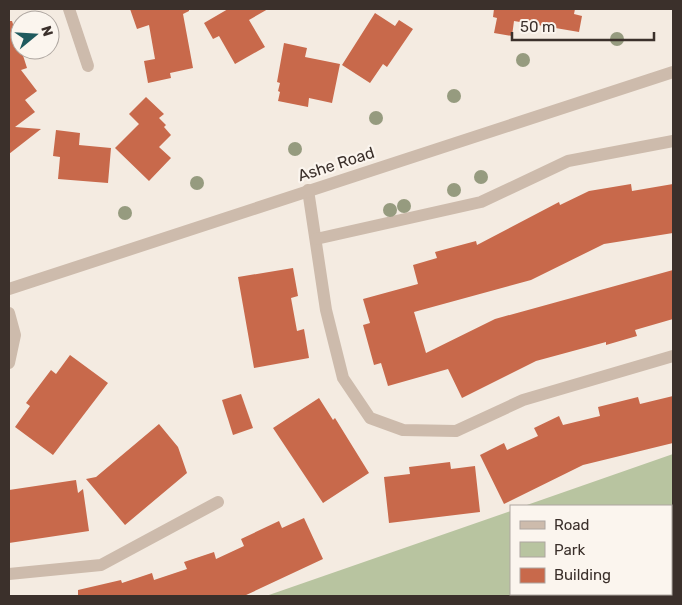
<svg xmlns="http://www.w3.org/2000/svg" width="682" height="605" viewBox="0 0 682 605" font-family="Rubik,sans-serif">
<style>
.green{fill:#b8c4a0}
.building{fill:#c8694b}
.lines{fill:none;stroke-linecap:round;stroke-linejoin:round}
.minor{stroke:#cdbbac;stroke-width:12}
.tree{fill:#969b7f}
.labels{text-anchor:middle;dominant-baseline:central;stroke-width:4.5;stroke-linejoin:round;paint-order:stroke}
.street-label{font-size:16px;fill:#3b302b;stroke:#fbf5ee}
</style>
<rect width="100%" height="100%" fill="#f4ebe1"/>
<!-- green -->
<path class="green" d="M673,454V596H266L511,511V594H671V506H524Z"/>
<!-- building -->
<g class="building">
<path d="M130,9H189V11L183,14L193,68L170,73L171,78L148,83L144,61L155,59L149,25L137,29Z"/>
<path d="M228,9H268L249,20L265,47L235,64L219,36L213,39L204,23Z"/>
<path d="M494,9H575L574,14L582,16L579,32L514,21L512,36L494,33L497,18L493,17Z"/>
<path d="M375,13L395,26L399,20L413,29L387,67L383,64L370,83L342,65Z"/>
<path d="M9,21H12L27,68L21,70L37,91L25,100L35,112L15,127L41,129L9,154Z"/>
<path d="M284,43L307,48L305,57L340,64L332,103L309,98L308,107L278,101L280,92L278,91L280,83L277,82Z"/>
<path d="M146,97L164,114L159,118L166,125L164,127L171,135L159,147L171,158L149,181L115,148L139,124L129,114Z"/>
<path d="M56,130L80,133L79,145L111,148L108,183L58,179L60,157L53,156Z"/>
<path d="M631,184L632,191L673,184V233L604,244L531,280L414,312L426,353L495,319L673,270V319L635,330L637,336L606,345V342L536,361L462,398L448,369L388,386L381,363L374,365L363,325L370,323L363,299L418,284L413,265L437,258L435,252L476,241L477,245L559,202L560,205L589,191Z"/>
<path d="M293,268L298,296L291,298L297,331L304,329L309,358L254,368L238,277Z"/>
<path d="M70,355L108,383L53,455L15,427L30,406L26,403L51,370L56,374Z"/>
<path d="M241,394L253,428L233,435L222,400Z"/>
<path d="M673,396V443L583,465L504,504L480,455L504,443L507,450L538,436L534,428L559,416L563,425L600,416L598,407L638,397L640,404Z"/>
<path d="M319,398L333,420L335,418L369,473L323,503L273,428Z"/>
<path d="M159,424L178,447L187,473L125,525L86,479L96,477Z"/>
<path d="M450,462L451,469L475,466L480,512L389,523L384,477L410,474L409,467Z"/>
<path d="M76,480L78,493L83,489L89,531L9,543V490Z"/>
<path d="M304,518L323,559L244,596H78V590L121,580L122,583L152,573L154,580L187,569L184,562L214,552L216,559L244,546L241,539L279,521L282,528Z"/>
</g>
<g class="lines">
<!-- minor -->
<g class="minor">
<path d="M69,9L88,66"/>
<path d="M308,190L326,310L343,378L370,418L403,430L456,431L523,400L673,356"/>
<path d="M316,239L481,202L568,161L673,141"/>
<path d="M9,289L673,72"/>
<path d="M9,313L15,335L9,363"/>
<path d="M9,574L101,565L218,502"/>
</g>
</g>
<!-- trees -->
<g class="tree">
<circle cx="617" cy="39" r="7"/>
<circle cx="523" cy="60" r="7"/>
<circle cx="454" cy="96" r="7"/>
<circle cx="376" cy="118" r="7"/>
<circle cx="295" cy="149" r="7"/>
<circle cx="481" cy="177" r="7"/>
<circle cx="197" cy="183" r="7"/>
<circle cx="454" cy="190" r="7"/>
<circle cx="404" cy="206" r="7"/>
<circle cx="390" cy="210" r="7"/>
<circle cx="125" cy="213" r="7"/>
</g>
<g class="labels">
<!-- street labels -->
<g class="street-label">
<text transform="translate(336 164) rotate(-18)">Ashe Road</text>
</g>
</g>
<!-- border -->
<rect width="682" height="605" fill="none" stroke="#3b302b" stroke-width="20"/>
<!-- legend -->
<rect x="510" y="505" width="162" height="90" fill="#fbf5ee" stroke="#aea6a0"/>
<rect x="520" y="521" width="25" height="8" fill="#cdbbac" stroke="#aea6a0"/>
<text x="554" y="530" font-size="15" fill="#3b302b">Road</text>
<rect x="520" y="542" width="25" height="15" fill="#b8c4a0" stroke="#aea6a0"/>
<text x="554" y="555" font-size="15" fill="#3b302b">Park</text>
<rect x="520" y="568" width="25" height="15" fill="#c8694b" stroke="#aea6a0"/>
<text x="554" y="580" font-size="15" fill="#3b302b">Building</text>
<!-- north arrow -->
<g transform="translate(35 35) rotate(72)"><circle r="24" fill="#fbf5ee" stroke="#aea6a0"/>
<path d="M0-4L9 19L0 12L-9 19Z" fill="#1f5a5e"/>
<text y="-8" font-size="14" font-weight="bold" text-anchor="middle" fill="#3b302b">N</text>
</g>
<!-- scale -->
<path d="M512 32v8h142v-8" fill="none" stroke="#3b302b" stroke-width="2.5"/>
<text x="520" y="32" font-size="15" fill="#3b302b" stroke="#fbf5ee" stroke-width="4" paint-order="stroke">50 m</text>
</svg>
